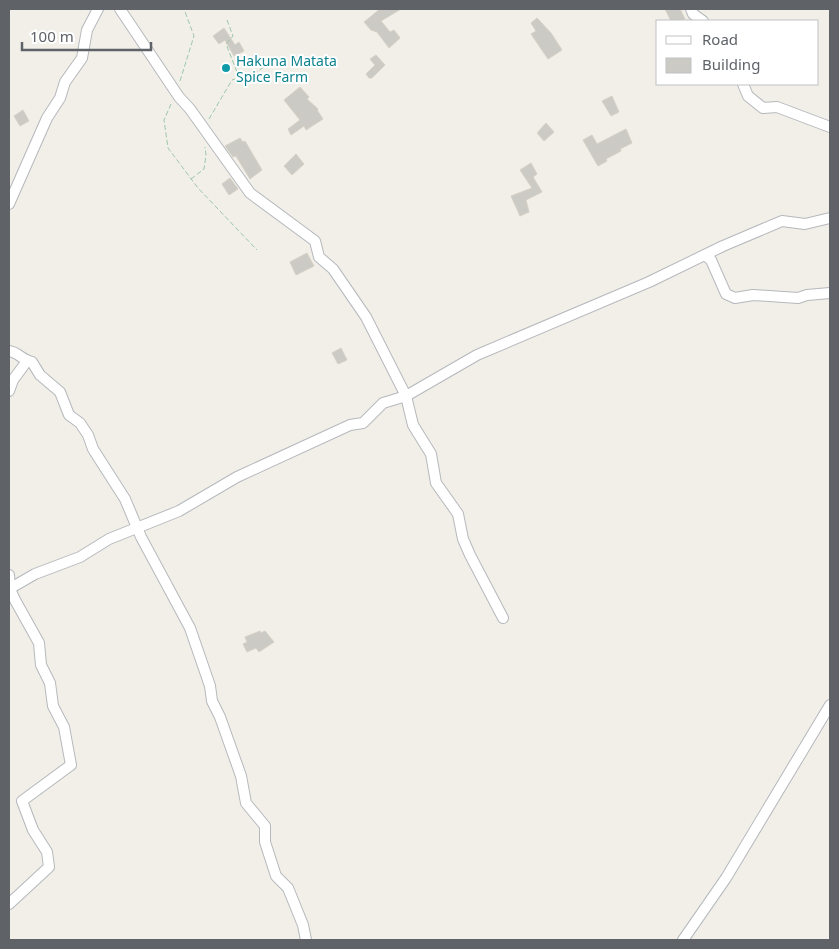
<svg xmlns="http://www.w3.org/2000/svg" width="839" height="949" viewBox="0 0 839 949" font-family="'Noto Sans',sans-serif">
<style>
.building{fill:#cccac5;stroke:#d6d1c6}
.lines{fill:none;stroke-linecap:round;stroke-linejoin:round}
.minor-casing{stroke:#b5b8bc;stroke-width:12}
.path{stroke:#9cc7a9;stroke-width:1;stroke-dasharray:5 2.5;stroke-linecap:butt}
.minor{stroke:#fff;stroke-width:10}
.culture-dot{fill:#0f9aa8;stroke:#fff;stroke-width:2}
.labels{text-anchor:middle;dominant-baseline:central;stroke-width:4;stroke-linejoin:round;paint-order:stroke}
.culture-label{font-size:14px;fill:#0d838f;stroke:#fff;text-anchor:start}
</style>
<rect width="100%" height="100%" fill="#f1efe8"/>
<!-- building -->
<g class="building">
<path d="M380,9H401L381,21L390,32L394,30L400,38L389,48L377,32L371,30L364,22Z"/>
<path d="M665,9H680L685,19L671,21Z"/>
<path d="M537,18L551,33L562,50L548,59L531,34L536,31L531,23Z"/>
<path d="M224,28L235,45L239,42L244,51L234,56L225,40L219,44L213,36Z"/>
<path d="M376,55L385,65L372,78H369L366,74L375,65L370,59Z"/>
<path d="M300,87L309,97L307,99L318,109L317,110L323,119L306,130L304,126L291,135L288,129L300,120L284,100Z"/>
<path d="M612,96L619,112L611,116L602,101Z"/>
<path d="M23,110L29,121L20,126L14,116Z"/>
<path d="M546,123L554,132L544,141L537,133Z"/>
<path d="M626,129L632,143L620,149L621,151L606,159L607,161L598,166L583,140L592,135L597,144Z"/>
<path d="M240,138L243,142L245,141L262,170L250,179L236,156L233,157L225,146Z"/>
<path d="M296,154L304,164L292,175L284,166Z"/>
<path d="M531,163L537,174L533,177L542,192L526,200L529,212L520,216L511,196L532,188L520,170Z"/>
<path d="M230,178L238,189L229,195L222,184Z"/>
<path d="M307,253L314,266L296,275L290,262Z"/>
<path d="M341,348L347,360L338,364L332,353Z"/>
<path d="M260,631L261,633L265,631L274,642L259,652L256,648L247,652L243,644L247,642L245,637Z"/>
</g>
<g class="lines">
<!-- minor casing -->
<g class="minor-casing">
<g id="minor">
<path d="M120,9L179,97L190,109L250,193L315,241L319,257L333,269L366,317L406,396L413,425L431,454L436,483L458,514L463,539L470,555L503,618"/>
<path d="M691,9L693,14L703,21"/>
<path d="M743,84L748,96L763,108L777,107L830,127"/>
<path d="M9,204L47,118L60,98L65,82L82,58L87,30L98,9"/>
<path d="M706,256L711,260L726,294L735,298L753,295L798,298L807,295L830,293"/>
<path d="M9,351C18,352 22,360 32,362L40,375L60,392L69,415L80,423L88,435L93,449L125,499L141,537L190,628L210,686L212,701L220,717L241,776L246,803L265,826V842L276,876L288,888L303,925L306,940"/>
<path d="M9,391L13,380L27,361"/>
<path d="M9,575L10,589L15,600L39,643L41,665L50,683L53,706L64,727L71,765L22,801L33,830L47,852L49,867L9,904"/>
<path d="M9,589L35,574L80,557L109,539L179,511L237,477L350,425L363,423L383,403L406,396L477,355L649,282L723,246L782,221L805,224L830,218"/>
<path d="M683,940L726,878L830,705"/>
</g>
</g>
<!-- path -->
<g class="path">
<path d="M227,20L233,36L226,44L239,77"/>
<path d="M180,81L194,36L184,9"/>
<path d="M171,104L164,120L168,148L198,188L257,250"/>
<path d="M209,119L232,80L253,74L266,66"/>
<path d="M191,179L204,169L206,155L205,147"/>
</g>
<!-- minor -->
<use href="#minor" class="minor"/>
</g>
<!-- markers -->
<circle class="culture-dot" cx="226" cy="68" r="5"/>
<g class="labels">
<!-- culture labels -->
<g class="culture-label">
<text x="236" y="60">Hakuna Matata<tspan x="236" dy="16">Spice Farm</tspan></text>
</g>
</g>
<!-- border -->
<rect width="839" height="949" fill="none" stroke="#5f6368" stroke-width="20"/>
<!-- legend -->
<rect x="656" y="20" width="162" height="65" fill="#ffffff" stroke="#bfc1c3"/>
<rect x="666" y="36" width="25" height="8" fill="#ffffff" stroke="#bfc1c3"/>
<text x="702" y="45" font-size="15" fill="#5f6368">Road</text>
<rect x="666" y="58" width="25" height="15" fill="#cccac5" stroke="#bfc1c3"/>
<text x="702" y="70" font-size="15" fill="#5f6368">Building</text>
<!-- scale -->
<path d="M22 42v8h129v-8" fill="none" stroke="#5f6368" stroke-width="2.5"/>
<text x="30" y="42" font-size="15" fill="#5f6368" stroke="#ffffff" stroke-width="4" paint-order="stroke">100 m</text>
</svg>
